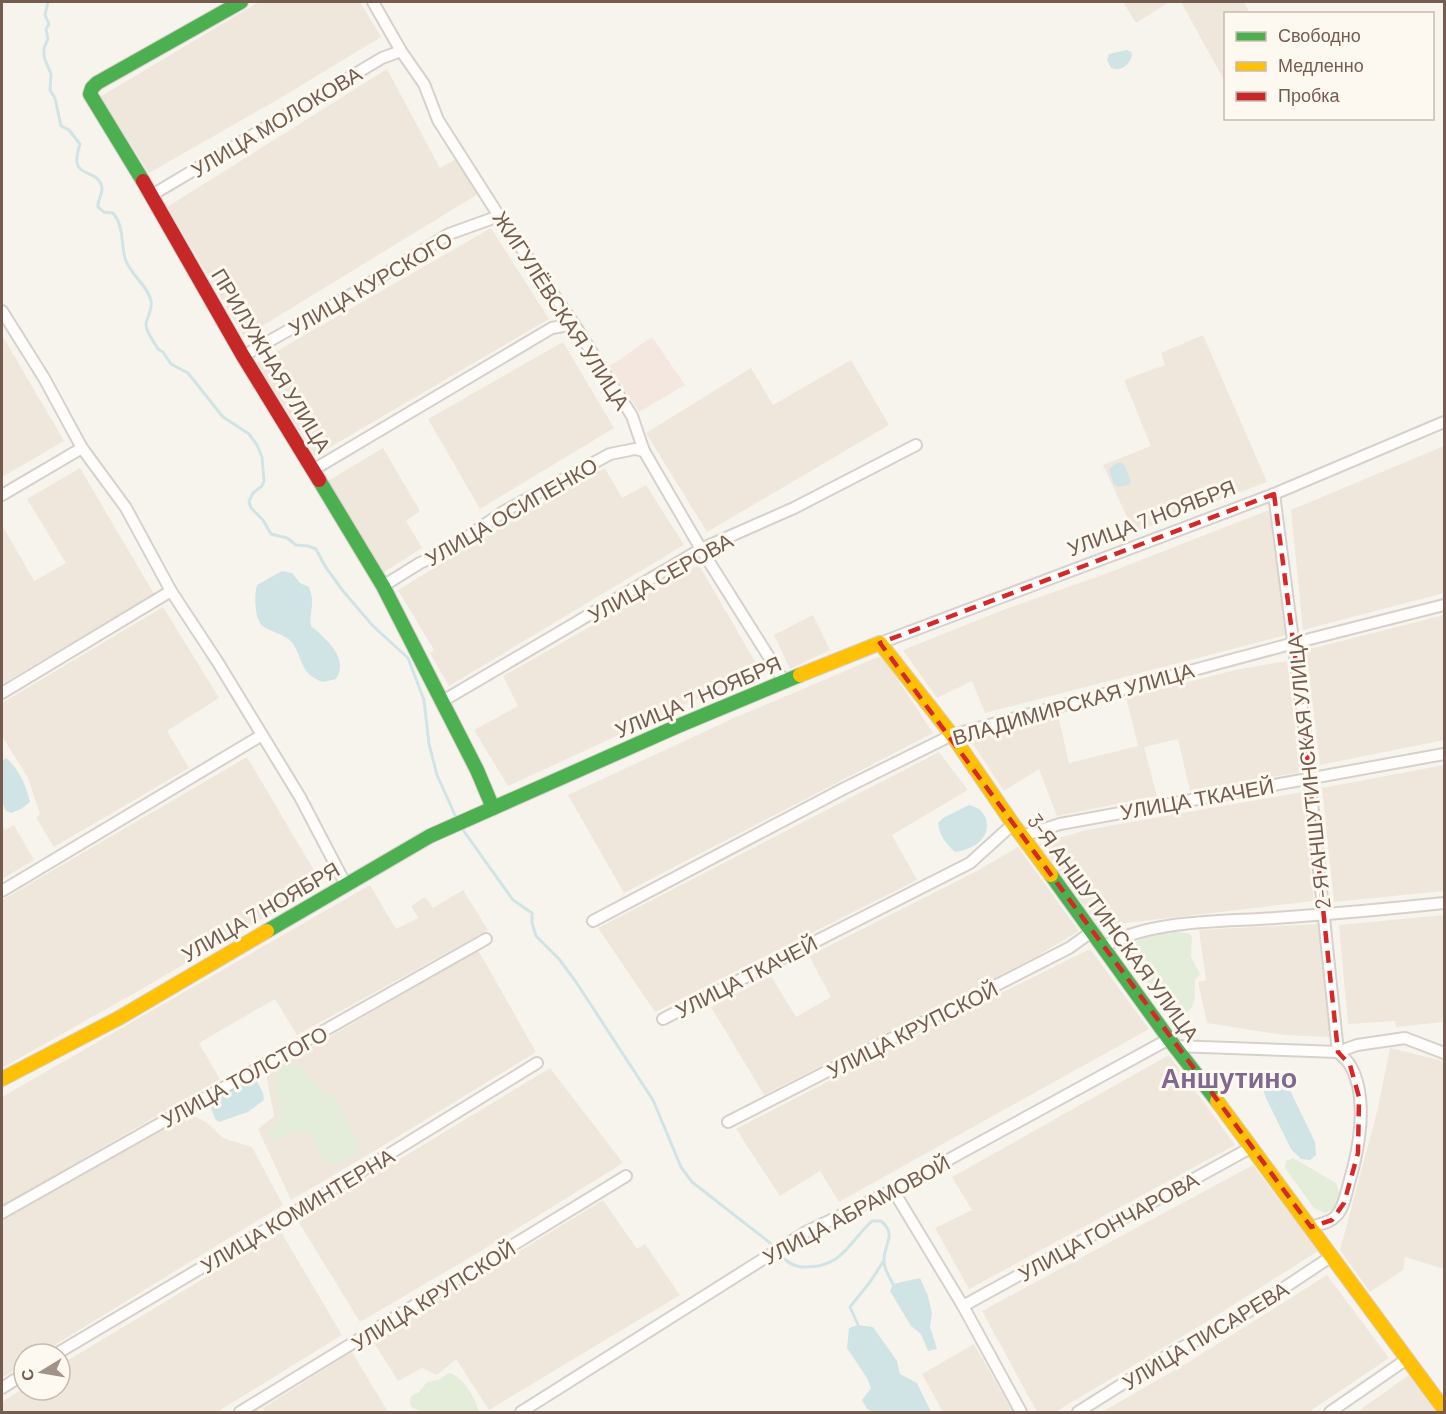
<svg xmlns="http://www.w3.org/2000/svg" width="1446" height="1414" viewBox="0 0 1446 1414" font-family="Barlow,sans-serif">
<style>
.residential{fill:#efe7dc}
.commercial{fill:#f4e7e0}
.green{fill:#e4edda}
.water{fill:#d0e4e6}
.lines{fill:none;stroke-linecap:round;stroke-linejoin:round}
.stream{stroke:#d0e4e6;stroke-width:3}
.street-casing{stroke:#d6d1cc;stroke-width:14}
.fast-casing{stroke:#d7d1cc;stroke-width:16}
.slow-casing{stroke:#d7d1cc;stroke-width:16}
.jam-casing{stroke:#d7d1cc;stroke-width:16}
.street{stroke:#fefdfc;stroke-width:10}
.fast{stroke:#4caf50;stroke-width:14}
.slow{stroke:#ffc107;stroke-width:14}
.jam{stroke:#c62828;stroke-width:14}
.marked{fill:none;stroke:#d62828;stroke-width:4.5;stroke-dasharray:12 8;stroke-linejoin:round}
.labels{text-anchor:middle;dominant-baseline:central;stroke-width:6;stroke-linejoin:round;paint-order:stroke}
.street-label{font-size:21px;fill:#745d4f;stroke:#fef9f0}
.district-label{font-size:27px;font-weight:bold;fill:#82678f;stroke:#fef9f0}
</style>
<rect width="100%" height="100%" fill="#f7f4ee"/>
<!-- residential -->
<g class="residential">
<path d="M259,2H360L381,37L277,100L149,173L100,97Z"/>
<path d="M1123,2H1169L1136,23Z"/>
<path d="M1181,2H1244L1250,13L1226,14L1225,76L1223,78Z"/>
<path d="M387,69L440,168L456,159L478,194L244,337L167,207Z"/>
<path d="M491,228L549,319L315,456L256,363Z"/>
<path d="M2,335L64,441L2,477Z"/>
<path d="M1203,335L1267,482L1134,532L1103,465L1151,446L1124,380L1165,365L1161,353Z"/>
<path d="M563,342L614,428L480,509L428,419Z"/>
<path d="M851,360L889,425L707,532L646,433L751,368L773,405Z"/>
<path d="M1444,446V593L1303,630L1291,510Z"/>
<path d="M383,448L420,511L406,521L422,548L384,572L328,481Z"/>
<path d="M80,468L154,594L2,684V525L34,581L66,563L27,499Z"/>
<path d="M605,468L622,498L646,485L684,545L449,686L430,653L434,650L398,590L523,514Z"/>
<path d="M1269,510L1286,635L985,713L972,681L937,698L903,650L1008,608L1105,574Z"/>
<path d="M699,565L760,670L508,786L474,730L518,706L503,676Z"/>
<path d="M163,607L219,698L167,731L189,768L54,847L36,818L40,814L28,778L2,736V703Z"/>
<path d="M813,615L830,650L790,669L774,635Z"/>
<path d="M1444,615V740L1320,765L1306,650Z"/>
<path d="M878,657L884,659L933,733L624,893L568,795L734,718Z"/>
<path d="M1287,661L1301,772L1190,791L1178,739L1144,747L1157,796L1057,816L1039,769L1004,791L971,741L1058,715L1069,763L1138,746L1126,698L1235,670Z"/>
<path d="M939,752L968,790L892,835L917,880L655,1012L598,928Z"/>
<path d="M247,757L322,884L140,990L2,1068V900Z"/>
<path d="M1444,765V891L1334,902L1322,788Z"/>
<path d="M1302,792L1314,901L1099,926L1039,844L1086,830Z"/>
<path d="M2,825L5,830L14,825L34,860L2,879Z"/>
<path d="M1018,847L1079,931L1037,956L764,1095L711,1007L771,976L796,1017L831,997L809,956L975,872Z"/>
<path d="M370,885L396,929L418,918L411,906L425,897L433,908L463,890L488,930L297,1035L275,999L199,1043L220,1079L2,1206V1097Z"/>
<path d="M1444,915V1022L1396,1027L1395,1021L1348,1024L1339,925Z"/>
<path d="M1319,924L1331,1037L1284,1035L1207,1023L1198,982L1206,980L1199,930Z"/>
<path d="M1090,949L1149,1029L839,1202L820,1171L780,1196L736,1129L931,1028Z"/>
<path d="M478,950L536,1052L371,1153L291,1200L258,1129L274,1116L266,1074Z"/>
<path d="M1390,1048L1444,1061V1269L1405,1257L1403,1270L1370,1292L1340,1250L1377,1112Z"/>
<path d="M1169,1055L1235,1145L969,1289L935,1228L972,1210L952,1177Z"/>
<path d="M550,1068L623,1163L476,1254L360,1322L298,1221Z"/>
<path d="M190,1114L206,1122L223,1138L252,1147L283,1205L40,1354H24V1364L2,1378V1221Z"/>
<path d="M1253,1165L1318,1251L1208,1321L1055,1412H1037L982,1311Z"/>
<path d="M603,1200L637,1249L645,1244L680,1295L489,1410L456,1359L437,1375L422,1368L398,1381L373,1341Z"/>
<path d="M281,1232L342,1335L217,1412H2V1402L24,1388V1390H60V1365Z"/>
<path d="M1327,1275L1389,1358L1309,1412H1102L1192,1360Z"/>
<path d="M974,1344L1013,1412H943L922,1374Z"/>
<path d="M352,1352L388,1412H265L263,1408Z"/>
<path d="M1409,1375L1437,1412H1357Z"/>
</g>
<!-- commercial -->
<path class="commercial" d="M652,337L685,385L639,412L610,366Z"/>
<!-- green -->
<g class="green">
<path d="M1177,931L1190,934L1192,938L1191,957L1200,974L1195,980C1194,996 1198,1011 1178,1016C1165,1011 1134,965 1128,951V947C1141,936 1161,933 1177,931Z"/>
<path d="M294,1064L304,1068L320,1090L333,1095L336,1099L357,1140L359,1149L357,1153L342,1163L329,1164L323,1159L309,1132L290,1134L274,1139L268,1134V1130C289,1117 277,1101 274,1081C276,1071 284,1065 294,1064Z"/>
<path d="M1293,1158L1336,1183L1341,1197L1336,1208L1325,1213L1314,1208L1285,1168L1286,1161Z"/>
<path d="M449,1373C463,1376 476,1399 479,1412H423L411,1407L410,1402L411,1396L419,1392L427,1382L438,1380Z"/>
</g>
<!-- water -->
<g class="water">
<path d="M1127,50L1131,52L1132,55C1130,65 1121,72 1111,68L1107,60L1109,54Z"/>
<path d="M1117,463H1122L1126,468L1131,482L1128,485L1118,487L1113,483L1109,469Z"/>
<path d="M282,571L292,573L300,583L309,587C316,605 309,610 311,626C325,638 350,658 336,679L323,682C300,674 304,661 293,644C285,632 263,632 259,621C255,613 254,594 257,585Z"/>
<path d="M6,758C19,769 26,785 30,802L21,809L11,813L6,811L2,802V761Z"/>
<path d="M969,805C978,808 982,809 986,819C992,838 972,850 955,852C946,844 939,835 938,823L943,818Z"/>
<path d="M248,1081H257L263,1093L264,1100L248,1112L219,1122L215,1119L210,1105L218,1097Z"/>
<path d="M1266,1084L1288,1086L1315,1142L1316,1155L1310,1160L1301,1159L1291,1149L1266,1098L1263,1089Z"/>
<path d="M920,1278L928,1296L932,1313L930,1327L937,1349L928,1351L921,1334L911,1326L890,1291L893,1284Z"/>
<path d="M858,1325L873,1327L897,1361L900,1374L917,1383L931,1412H874L867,1409L862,1400L871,1388L867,1378L847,1348L849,1328Z"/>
</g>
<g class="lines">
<!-- stream -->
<g class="stream">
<path d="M48,2L45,15L49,24L46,29L48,39L44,48V57L51,74L50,90L55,98L61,126L69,130L80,144C67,183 98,165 102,188C103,194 97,200 98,207L104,212L113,213C125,227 120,245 126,261C132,276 148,286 151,301C153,310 147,316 146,324C146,333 154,341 158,349L163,352L171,364L188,373L223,417L249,434L257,445L262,457L264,481L262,486L253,493L249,501L251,508L263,520L271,534L287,538L296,545L308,546L316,549L325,566L343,591L373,626L408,658L424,700L429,744L437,775L455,815"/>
<path d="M463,830L513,900L532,913V923L536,936L559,959L576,982L653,1100L681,1167L692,1182L774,1246"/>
<path d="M781,1255C787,1263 796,1267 805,1267C843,1267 848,1243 872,1221H881C898,1235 883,1245 884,1261C884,1269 889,1277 893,1284"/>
<path d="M858,1325L850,1307L870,1282L883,1262"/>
</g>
<!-- street casing -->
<g class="street-casing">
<g id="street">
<path d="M373,2L401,51L424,84L438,120L499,216L574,324L632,416L644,451L701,549L784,681"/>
<path d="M152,195L382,58L401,51"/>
<path d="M2,311L44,378L82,448L126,508L171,591L217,661L300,797L346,885"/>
<path d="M243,356L349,296L449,234L499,216"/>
<path d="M313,470L545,332L552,328L574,324"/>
<path d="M1274,494L1303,717L1338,1052C1342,1056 1348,1061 1350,1065C1369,1097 1359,1150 1349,1183C1346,1194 1344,1208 1336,1216C1330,1223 1319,1224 1311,1227"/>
<path d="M2,495L82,448"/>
<path d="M383,586L420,563L450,549L503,512L610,454L635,449L644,451"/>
<path d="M880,643L1274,494L1444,422"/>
<path d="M2,693L171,591"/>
<path d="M441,702L701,549L794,508L916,445"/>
<path d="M1022,836L1060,824L1444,754"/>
<path d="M2,891L262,735"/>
<path d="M593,921L843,789L952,735L1294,643L1444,605"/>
<path d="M1103,947C1151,919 1221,922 1275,918C1331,914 1388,909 1444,903"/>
<path d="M663,1019L970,863L1013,824"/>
<path d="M1174,1046L1338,1052L1357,1045L1405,1038L1444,1053"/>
<path d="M728,1122L1069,948L1093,931"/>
<path d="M893,1190L963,1306L1021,1412"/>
<path d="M2,1213L486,939"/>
<path d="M963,1306L1252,1147"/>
<path d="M56,1354L287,1217L537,1063"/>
<path d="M2,1388L24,1374"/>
<path d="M240,1412L626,1176"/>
<path d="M521,1412L806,1232L893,1190L1169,1039"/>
<path d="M1078,1412L1173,1352L1234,1321L1332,1256"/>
<path d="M1330,1412L1407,1359"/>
</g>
</g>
<!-- fast casing -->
<g class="fast-casing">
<g id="fast">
<path d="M143,181L90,94L92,88L97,83L241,2"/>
<path d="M319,480L383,586L477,770L493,808"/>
<path d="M1051,875L1169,1039L1217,1101"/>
<path d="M267,931L430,836L678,726L800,675"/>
</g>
</g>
<!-- slow casing -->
<g class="slow-casing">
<g id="slow">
<path d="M800,675L880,643L952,735L1013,824L1051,875"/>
<path d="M2,1079L119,1018L267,931"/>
<path d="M1217,1101L1444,1409"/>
</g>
</g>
<!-- jam casing -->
<g class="jam-casing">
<path id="jam" d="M143,181L243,356L319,480"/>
</g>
<!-- street -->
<use href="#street" class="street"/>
<!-- fast -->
<use href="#fast" class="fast"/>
<!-- slow -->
<use href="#slow" class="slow"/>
<!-- jam -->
<use href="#jam" class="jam"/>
</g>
<!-- marked area -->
<path class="marked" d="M1274,494L1303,717L1338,1052L1350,1065L1359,1097L1358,1153L1344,1203L1332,1220L1311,1227L880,643Z"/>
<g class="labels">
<!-- street labels -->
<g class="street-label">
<text transform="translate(276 121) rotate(-31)">УЛИЦА МОЛОКОВА</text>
<text transform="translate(370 283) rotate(-30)">УЛИЦА КУРСКОГО</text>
<text transform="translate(562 310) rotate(57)">ЖИГУЛЁВСКАЯ УЛИЦА</text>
<text transform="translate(272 360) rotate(59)">ПРИЛУЖНАЯ УЛИЦА</text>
<text transform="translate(511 511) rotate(-30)">УЛИЦА ОСИПЕНКО</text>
<text transform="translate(1151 517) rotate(-21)">УЛИЦА 7 НОЯБРЯ</text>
<text transform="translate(660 577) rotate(-29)">УЛИЦА СЕРОВА</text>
<text transform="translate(698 696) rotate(-23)">УЛИЦА 7 НОЯБРЯ</text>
<text transform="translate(1073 703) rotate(-16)">ВЛАДИМИРСКАЯ УЛИЦА</text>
<text transform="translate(1308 772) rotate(-96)">2-Я АНШУТИНСКАЯ УЛИЦА</text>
<text transform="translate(1197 798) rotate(-10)">УЛИЦА ТКАЧЕЙ</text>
<text transform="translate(260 911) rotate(-30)">УЛИЦА 7 НОЯБРЯ</text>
<text transform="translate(1114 927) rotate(54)">3-Я АНШУТИНСКАЯ УЛИЦА</text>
<text transform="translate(746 976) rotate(-27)">УЛИЦА ТКАЧЕЙ</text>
<text transform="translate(912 1029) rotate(-27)">УЛИЦА КРУПСКОЙ</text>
<text transform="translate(244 1076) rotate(-29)">УЛИЦА ТОЛСТОГО</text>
<text transform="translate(856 1209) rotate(-28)">УЛИЦА АБРАМОВОЙ</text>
<text transform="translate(297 1210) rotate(-31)">УЛИЦА КОМИНТЕРНА</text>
<text transform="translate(1108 1226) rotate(-29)">УЛИЦА ГОНЧАРОВА</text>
<text transform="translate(433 1295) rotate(-32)">УЛИЦА КРУПСКОЙ</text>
<text transform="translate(1205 1335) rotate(-31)">УЛИЦА ПИСАРЕВА</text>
</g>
<!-- district labels -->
<g class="district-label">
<text x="1229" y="1077">Аншутино</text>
</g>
</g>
<!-- border -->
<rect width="1446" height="1414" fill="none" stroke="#745d4f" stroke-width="6"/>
<!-- legend -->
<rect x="1224" y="12" width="210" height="108" fill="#fef9f0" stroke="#c7bbb0" stroke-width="1.5"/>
<rect x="1236" y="32" width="30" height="9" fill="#4caf50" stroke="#c7bbb0" stroke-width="1.5"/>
<text x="1278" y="42" font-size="18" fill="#745d4f">Свободно</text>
<rect x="1236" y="62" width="30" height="9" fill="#ffc107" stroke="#c7bbb0" stroke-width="1.5"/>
<text x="1278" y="72" font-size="18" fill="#745d4f">Медленно</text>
<rect x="1236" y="92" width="30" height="9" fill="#c62828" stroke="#c7bbb0" stroke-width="1.5"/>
<text x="1278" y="102" font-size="18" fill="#745d4f">Пробка</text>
<!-- north arrow -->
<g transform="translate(42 1372) rotate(259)"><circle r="28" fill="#fef9f0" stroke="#c7bbb0" stroke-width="1.5"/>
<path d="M0-4.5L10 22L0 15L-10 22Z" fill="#a29287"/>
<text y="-9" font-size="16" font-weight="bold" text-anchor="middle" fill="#745d4f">С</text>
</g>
</svg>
